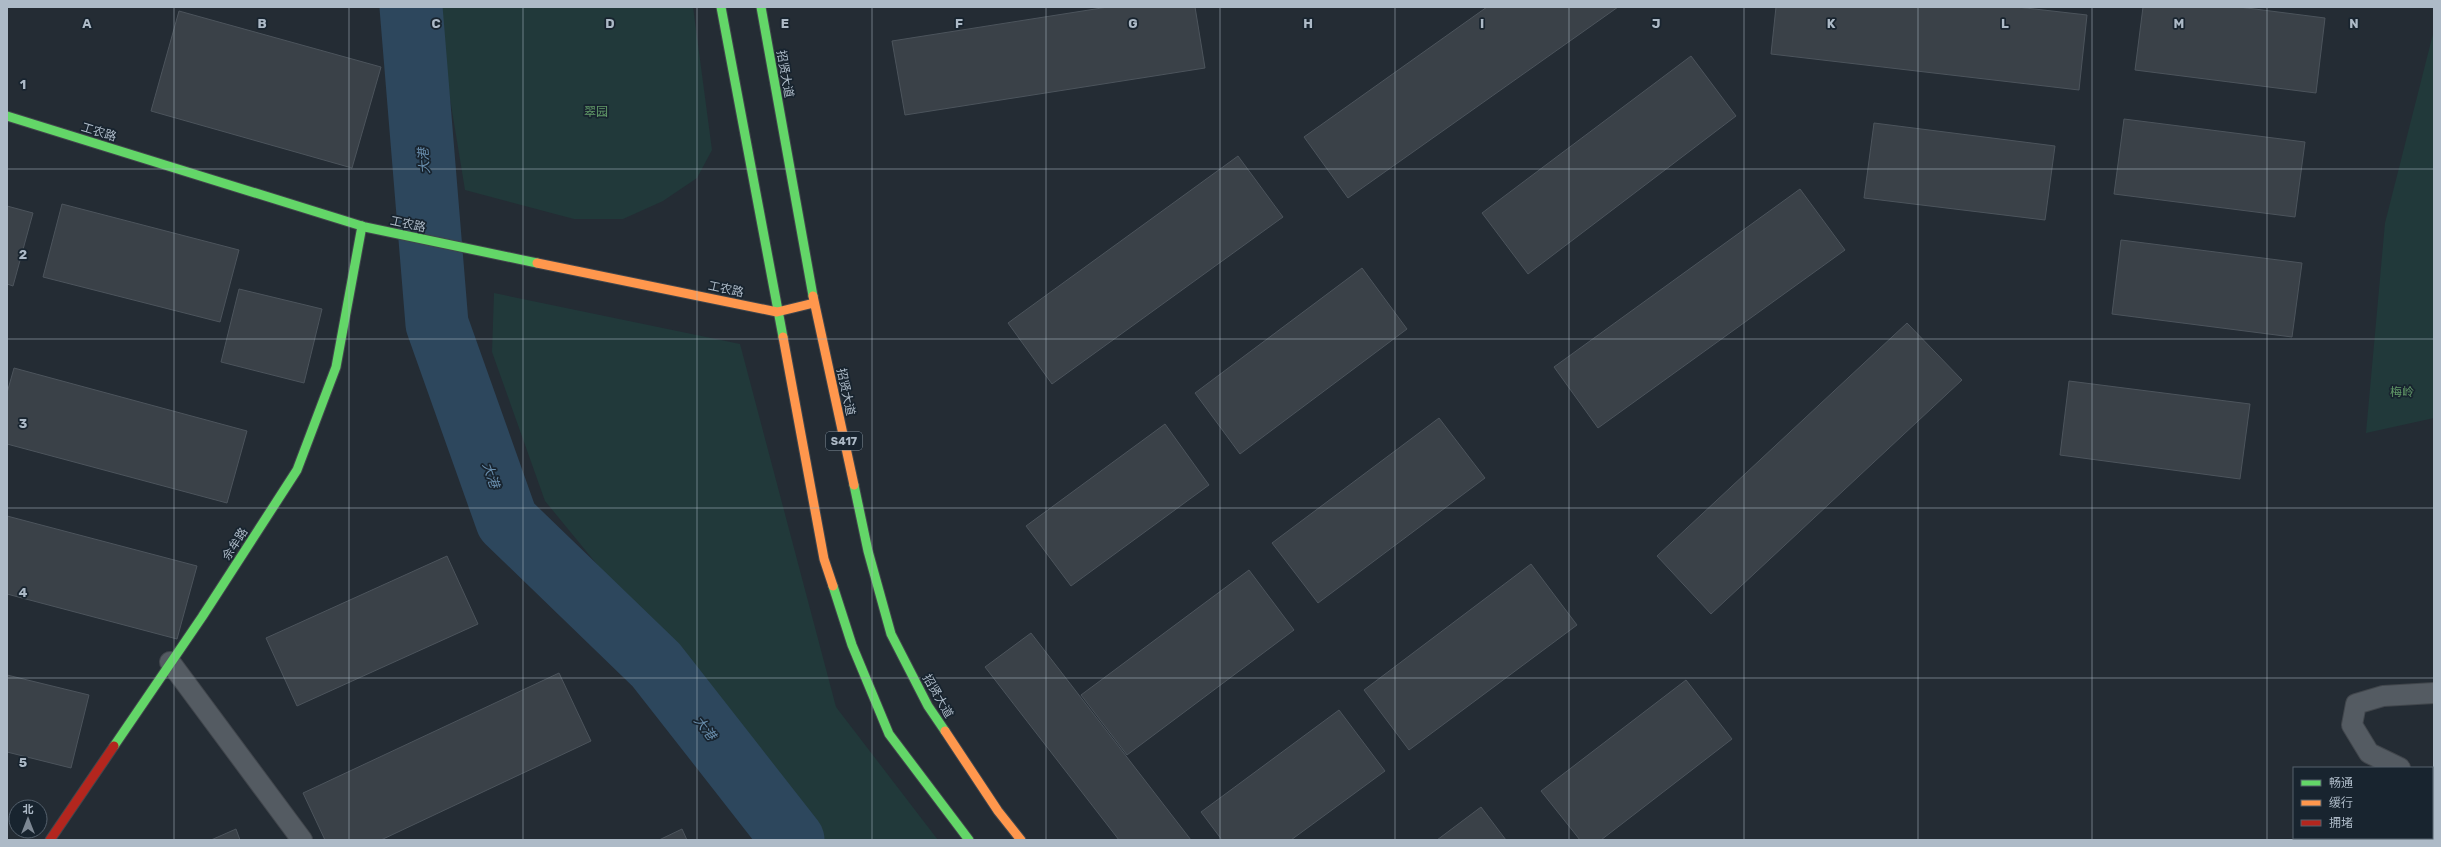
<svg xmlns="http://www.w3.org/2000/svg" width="2441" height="847" viewBox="0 0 2441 847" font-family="Rubik,'Noto Sans SC',sans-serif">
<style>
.green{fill:#21393a}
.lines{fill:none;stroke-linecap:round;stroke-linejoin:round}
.river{stroke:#2d475d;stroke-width:63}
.building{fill:#3a4148;stroke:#4c545c}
.lane-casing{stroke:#41464c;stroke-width:22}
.fast-casing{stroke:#41464c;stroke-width:11}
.slow-casing{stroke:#41464c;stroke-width:11}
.jam-casing{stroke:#41464c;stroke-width:11}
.lane{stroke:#545b62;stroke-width:20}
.fast{stroke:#63d668;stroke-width:9}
.slow{stroke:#ff974d;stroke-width:9}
.jam{stroke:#b3261e;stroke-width:9}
.grid{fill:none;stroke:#adbac7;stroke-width:1;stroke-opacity:0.55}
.labels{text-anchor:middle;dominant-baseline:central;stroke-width:3.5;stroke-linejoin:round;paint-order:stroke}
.shield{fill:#18242f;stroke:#808d99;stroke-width:1}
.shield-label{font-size:11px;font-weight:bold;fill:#adbac7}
.street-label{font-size:12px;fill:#adbac7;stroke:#18242f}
.park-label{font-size:12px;fill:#629a68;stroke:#18242f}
.water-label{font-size:13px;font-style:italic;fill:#6a8fae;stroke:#18242f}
.grid-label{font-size:13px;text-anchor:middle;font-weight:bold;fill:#adbac7;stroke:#18242f;stroke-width:3.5;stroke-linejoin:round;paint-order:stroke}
</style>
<rect width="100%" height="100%" fill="#242c34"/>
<!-- green -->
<g class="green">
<path d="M435,7H693L712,150L697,178L663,201L623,219H574L465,190Z"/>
<path d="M2434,30V418L2366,433L2385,223Z"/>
<path d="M494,293L740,344L836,707L938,840H823L545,501L492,352Z"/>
</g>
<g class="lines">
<!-- river -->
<path class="river" d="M411,7L437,324L507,521L656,665L793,840"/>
</g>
<!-- building -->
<g class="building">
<path d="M1108,7H1195L1205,68L905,115L892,41Z"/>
<path d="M1487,7H1618L1348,198L1304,137Z"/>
<path d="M1776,7H2017L2087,15L2079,90L1771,54Z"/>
<path d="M2143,7H2239L2325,18L2316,93L2135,70Z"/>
<path d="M179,11L381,67L352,168L151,111Z"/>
<path d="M1691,56L1736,116L1528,274L1482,213Z"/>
<path d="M2124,119L2305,142L2295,217L2114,194Z"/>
<path d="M1874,123L2055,146L2045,220L1864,198Z"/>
<path d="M1238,156L1283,217L1052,384L1008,323Z"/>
<path d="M1800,189L1845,250L1598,428L1554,367Z"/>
<path d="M62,204L239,250L220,322L43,277Z"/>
<path d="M7,206L33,213L13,286L7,284Z"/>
<path d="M2121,240L2302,263L2292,337L2112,314Z"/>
<path d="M1362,268L1407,329L1240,454L1195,393Z"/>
<path d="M239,289L322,309L304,383L221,362Z"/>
<path d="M1907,323L1962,380L1711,614L1657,556Z"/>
<path d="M14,368L247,431L227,503L7,444V393Z"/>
<path d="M2069,381L2250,404L2240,479L2060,455Z"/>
<path d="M1439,418L1485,478L1318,603L1272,543Z"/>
<path d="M1165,424L1209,485L1071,586L1026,526Z"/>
<path d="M7,516L197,566L177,639L7,594Z"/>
<path d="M447,556L478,624L297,706L266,638Z"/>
<path d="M1531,564L1577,625L1409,750L1364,690Z"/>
<path d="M1249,570L1294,630L1127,755L1081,695Z"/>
<path d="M1031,633L1191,840H1119L985,667Z"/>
<path d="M559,673L591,741L381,840H325L303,793Z"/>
<path d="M7,675L89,695L71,768L7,752Z"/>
<path d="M1686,680L1732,739L1601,840H1580L1541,791Z"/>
<path d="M1339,710L1385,771L1291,840H1222L1201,812Z"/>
<path d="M1481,807L1506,840H1437Z"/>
<path d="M236,829L240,840H211Z"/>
<path d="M682,829L687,840H659Z"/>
</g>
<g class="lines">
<!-- lane casing -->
<g class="lane-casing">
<g id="lane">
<path d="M170,662L302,840"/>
<path d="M2400,768L2369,753L2352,725L2356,704L2383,696L2434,693"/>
<path d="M2432,783L2434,784"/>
</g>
</g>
<!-- fast casing -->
<g class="fast-casing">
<g id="fast">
<path d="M721,7L783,337"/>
<path d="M761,7L813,296"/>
<path d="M7,116L365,227L537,263"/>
<path d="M854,485L868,551L891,634L928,706L945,731"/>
<path d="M833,586L852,645L889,734L969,840"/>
<path d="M114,746L202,617L297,470L336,367L362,226"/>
</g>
</g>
<!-- slow casing -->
<g class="slow-casing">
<g id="slow">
<path d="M537,263L777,312L814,303"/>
<path d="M813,296L854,485"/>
<path d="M783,337L824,559L833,586"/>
<path d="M945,731L998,811L1021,840"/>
</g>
</g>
<!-- jam casing -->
<g class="jam-casing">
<path id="jam" d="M50,840L114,746"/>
</g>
<!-- lane -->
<use href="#lane" class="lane"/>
<!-- fast -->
<use href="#fast" class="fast"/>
<!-- slow -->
<use href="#slow" class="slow"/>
<!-- jam -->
<use href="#jam" class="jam"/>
</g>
<!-- grid -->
<path class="grid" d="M174,7V840M349,7V840M523,7V840M697,7V840M872,7V840M1046,7V840M1220,7V840M1395,7V840M1569,7V840M1744,7V840M1918,7V840M2092,7V840M2267,7V840M7,169H2434M7,339H2434M7,508H2434M7,678H2434"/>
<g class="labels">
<!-- shield labels -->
<rect class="shield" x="826" y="432" width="36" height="18" rx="3"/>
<g class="shield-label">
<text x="844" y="441">S417</text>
</g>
<!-- street labels -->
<g class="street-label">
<text transform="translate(785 74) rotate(80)">招贤大道</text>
<text transform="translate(99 132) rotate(17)">工农路</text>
<text transform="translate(408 224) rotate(12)">工农路</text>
<text transform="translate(726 289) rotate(12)">工农路</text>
<text transform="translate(846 392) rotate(78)">招贤大道</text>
<text transform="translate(235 544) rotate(-57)">佘牟路</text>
<text transform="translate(938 696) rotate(60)">招贤大道</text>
</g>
<!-- park labels -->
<g class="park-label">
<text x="596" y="112">翠园</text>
<text x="2402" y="392">梅岭</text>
</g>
<!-- water labels -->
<g class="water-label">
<text transform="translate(424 161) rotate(-95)">大港</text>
<text transform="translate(491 475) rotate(71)">大港</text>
<text transform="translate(705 728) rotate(52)">大港</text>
</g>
</g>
<g class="grid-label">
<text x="87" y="28">A</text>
<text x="262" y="28">B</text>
<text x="436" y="28">C</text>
<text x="610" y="28">D</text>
<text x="785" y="28">E</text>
<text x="959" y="28">F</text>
<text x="1133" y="28">G</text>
<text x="1308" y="28">H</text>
<text x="1482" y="28">I</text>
<text x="1656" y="28">J</text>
<text x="1831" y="28">K</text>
<text x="2005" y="28">L</text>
<text x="2179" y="28">M</text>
<text x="2354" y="28">N</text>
<text x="23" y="89">1</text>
<text x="23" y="259">2</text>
<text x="23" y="428">3</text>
<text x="23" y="597">4</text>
<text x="23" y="767">5</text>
</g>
<!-- border -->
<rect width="2441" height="847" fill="none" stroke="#adbac7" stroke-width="16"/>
<!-- legend -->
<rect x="2293" y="767" width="140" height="72" fill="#18242f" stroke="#54606c"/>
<rect x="2301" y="780" width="20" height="6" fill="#63d668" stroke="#54606c"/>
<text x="2329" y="787" font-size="12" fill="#adbac7">畅通</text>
<rect x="2301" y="800" width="20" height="6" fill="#ff974d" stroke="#54606c"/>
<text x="2329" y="807" font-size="12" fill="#adbac7">缓行</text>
<rect x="2301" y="820" width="20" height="6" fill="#b3261e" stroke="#54606c"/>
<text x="2329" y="827" font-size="12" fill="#adbac7">拥堵</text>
<!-- north arrow -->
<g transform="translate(28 819)"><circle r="19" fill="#18242f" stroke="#54606c"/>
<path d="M0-3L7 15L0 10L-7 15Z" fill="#7d8894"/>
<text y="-6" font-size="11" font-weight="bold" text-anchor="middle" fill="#adbac7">北</text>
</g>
</svg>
